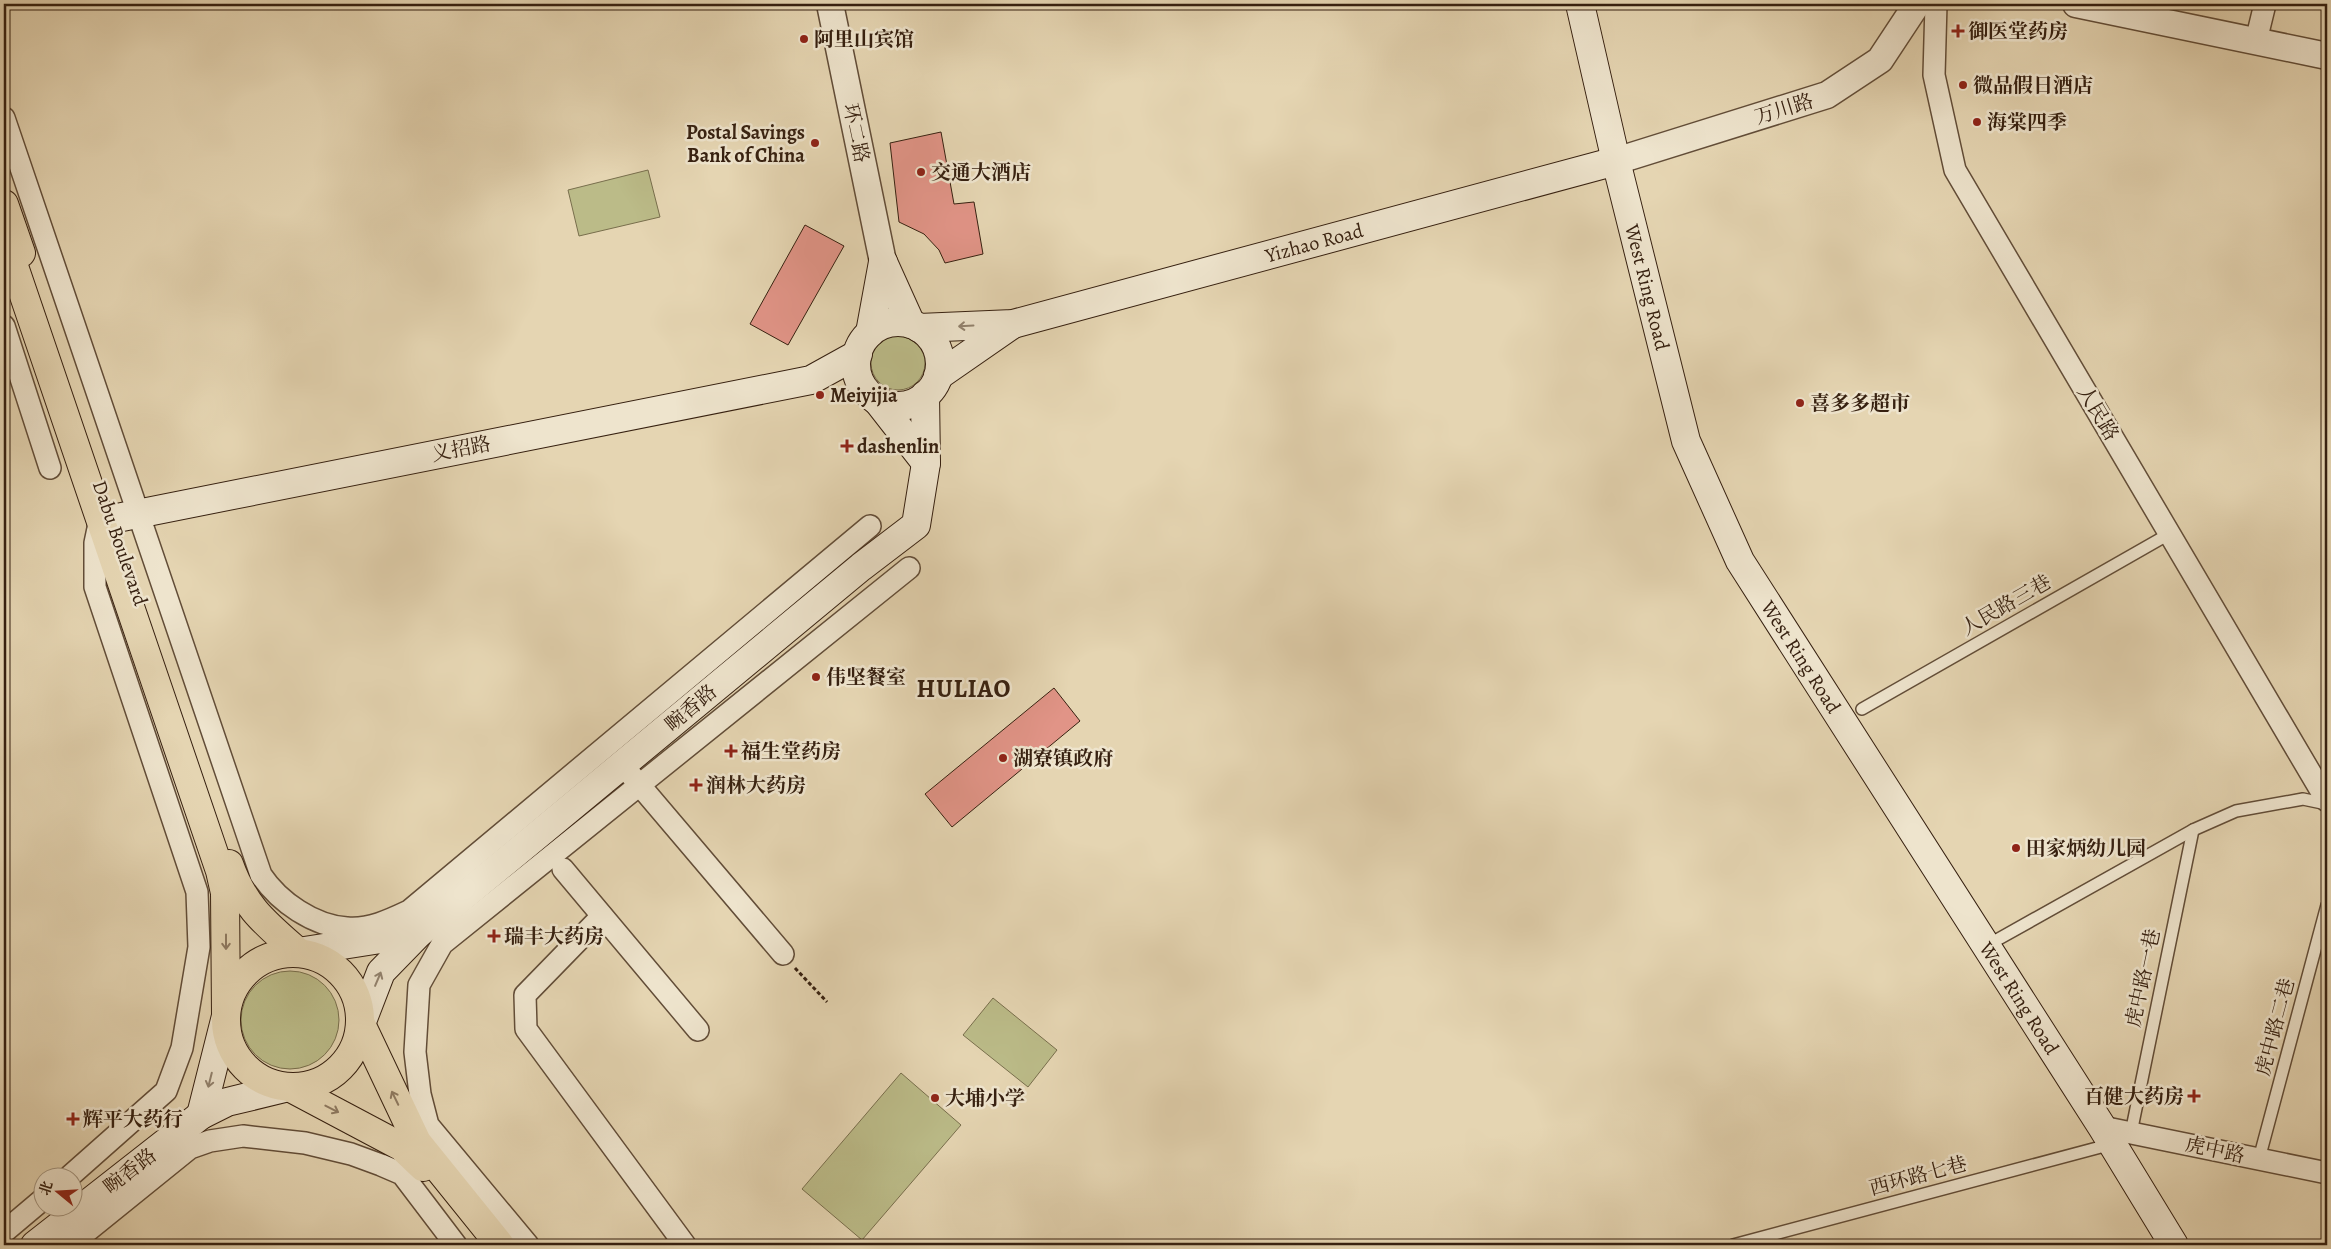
<svg xmlns="http://www.w3.org/2000/svg" width="2331" height="1249" viewBox="0 0 2331 1249" font-family="Alegreya,'Noto Serif SC',serif">
<style>
.green{fill:#bb8;stroke:#786e4c}
.building{fill:#e19487;stroke:#362010}
.lines{fill:none;stroke-linecap:round;stroke-linejoin:round}
.service-casing{stroke:#624d38;stroke-width:14}
.minor-casing{stroke:#624d38;stroke-width:24}
.tertiary-casing{stroke:#624d38;stroke-width:29}
.secondary-casing{stroke:#362010;stroke-width:30}
.primary-casing{stroke:#362010;stroke-width:30}
.path{stroke:#362010;stroke-width:3;stroke-dasharray:4 2.5;stroke-linecap:butt}
.service{stroke:#eee4cd;stroke-width:11}
.minor{stroke:#eee4cd;stroke-width:21}
.tertiary{stroke:#eee4cd;stroke-width:26}
.secondary{stroke:#eee4cd;stroke-width:28}
.primary{stroke:#e5d5b2;stroke-width:28}
.oneway{stroke:#92826e}
.oneway2{stroke:#8e7a61}
.poi-dot{fill:#8f2418;stroke:#eee4cd;stroke-width:2}
.labels{text-anchor:middle;dominant-baseline:central;stroke-width:5;stroke-linejoin:round;paint-order:stroke}
.poi-label{font-size:20px;font-weight:bold;fill:#362010;stroke:#eee4cd;text-anchor:start}
.street-label{font-size:20px;fill:#362010;stroke:#eee4cd}
.district-label{font-size:25px;font-weight:bold;letter-spacing:1px;fill:#362010;stroke:#eee4cd}
</style>
<rect width="100%" height="100%" fill="#e5d5b2"/>
<filter id="stains"><feTurbulence type="fractalNoise" baseFrequency=".004" numOctaves="4"/><feColorMatrix values="0 0 0 0 .2 0 0 0 0 .09 0 0 0 0 .02 0 0 0 .5 -.17"/></filter>
<radialGradient id="worn" r=".72"><stop offset=".6" stop-color="#630" stop-opacity="0"/><stop offset="1" stop-color="#630" stop-opacity=".3"/></radialGradient>
<!-- green -->
<g class="green">
<path d="M648,170L660,217L579,236L568,190Z"/>
<circle cx="898" cy="363" r="27"/>
<circle cx="290" cy="1020" r="49"/>
<path d="M993,998L1057,1050L1028,1087L963,1035Z"/>
<path d="M901,1073L961,1125L862,1240L802,1189Z"/>
</g>
<!-- building -->
<g class="building">
<path d="M941,132L954,204L974,202L983,254L945,263L939,250L924,234L899,222L890,143Z"/>
<path d="M805,225L844,246L788,345L750,324Z"/>
<path d="M1054,688L1080,721L952,827L925,794Z"/>
</g>
<g class="lines">
<!-- service casing -->
<g class="service-casing">
<g id="service">
<path d="M1862,709L2169,534"/>
<path d="M1986,946L2193,830L2236,811L2303,799L2327,804"/>
<path d="M2131,1133L2193,830"/>
<path d="M2259,1159L2327,905"/>
<path d="M1733,1245L2112,1144"/>
</g>
</g>
<!-- minor casing -->
<g class="minor-casing">
<g id="minor">
<path d="M1936,4L1934,75L1955,170L2327,801"/>
<path d="M2256,41L2265,4"/>
<path d="M4,118L261,875C279,902 314,926 347,928C369,930 390,920 409,911L870,526"/>
<path d="M4,326L50,468"/>
<path d="M631,775L783,954"/>
<path d="M563,869L698,1030"/>
<path d="M602,916L525,995L526,1029L685,1245"/>
<path d="M2102,1127L2327,1173"/>
<path d="M70,1176L166,1091L182,1048L199,947L197,892L95,587V543L100,519"/>
<path d="M4,1232L42,1200"/>
<path d="M70,1245L190,1148L210,1141L243,1136L305,1143L351,1154L381,1165L402,1174L456,1245"/>
<path d="M528,1245L428,1125L420,1094L415,1052L419,985L442,944L909,568"/>
</g>
</g>
<!-- tertiary casing -->
<g class="tertiary-casing">
<g id="tertiary">
<path d="M830,4L883,262"/>
<path d="M2076,4L2327,56"/>
<path d="M1616,161L1827,95L1880,60L1917,4"/>
</g>
</g>
<!-- secondary casing -->
<g class="secondary-casing">
<g id="secondary">
<path id="s1" d="M1580,4L1616,161L1686,441L1740,561L2102,1127L2174,1245"/>
<path d="M883,262L911,324"/>
<circle cx="898" cy="364" r="42"/>
<path id="s2" d="M919,328L1013,324L1616,161"/>
<path d="M870,333L883,262"/>
<path d="M938,376L1013,324"/>
<path d="M876,399L926,463"/>
<path d="M112,519L811,380L858,354"/>
<path d="M298,952L419,933"/>
<path d="M361,1024L381,972L419,933L861,567L916,525L926,463L925,395"/>
<path d="M201,1115L226,1016"/>
<path d="M35,1245L201,1115L227,1102L289,1087"/>
</g>
</g>
<!-- primary casing -->
<g class="primary-casing">
<g id="primary">
<path d="M4,204L21,253"/>
<path d="M4,237L220,871L225,893L226,1016"/>
<path d="M229,864C244,907 265,923 298,952"/>
<circle cx="293" cy="1020" r="67"/>
<path d="M361,1024L417,1142L500,1245"/>
<path d="M289,1087L402,1147L423,1167"/>
</g>
</g>
<!-- path -->
<path class="path" d="M795,968L827,1002"/>
<!-- service -->
<use href="#service" class="service"/>
<!-- minor -->
<use href="#minor" class="minor"/>
<!-- tertiary -->
<use href="#tertiary" class="tertiary"/>
<!-- secondary -->
<use href="#secondary" class="secondary"/>
<!-- primary -->
<use href="#primary" class="primary"/>
</g>
<!-- one-way arrows -->
<defs><path id="oneway-shaft" d="M-6 0H5M1.5-3L5.5 0L1.5 3" fill="none" stroke-width="1.6" stroke-linecap="round" stroke-linejoin="round" transform="scale(1.25)"/></defs>
<g class="oneway">
<use href="#oneway-shaft" transform="translate(966 326) rotate(177)"/>
<use href="#oneway-shaft" transform="translate(378 979) rotate(-67)"/>
<use href="#oneway-shaft" transform="translate(210 1080) rotate(104)"/>
</g>
<g class="oneway2">
<use href="#oneway-shaft" transform="translate(226 942) rotate(90)"/>
<use href="#oneway-shaft" transform="translate(395 1098) rotate(-116)"/>
<use href="#oneway-shaft" transform="translate(332 1109) rotate(27)"/>
</g>
<!-- markers -->
<g class="poi-dot">
<path d="M1955.5 23.5h5v5h5v5h-5v5h-5v-5h-5v-5h5z"/>
<circle cx="804" cy="39" r="5"/>
<circle cx="1963" cy="85" r="5"/>
<circle cx="1977" cy="122" r="5"/>
<circle cx="815" cy="143" r="5"/>
<circle cx="921" cy="172" r="5"/>
<circle cx="820" cy="395" r="5"/>
<circle cx="1800" cy="403" r="5"/>
<path d="M844.5 438.5h5v5h5v5h-5v5h-5v-5h-5v-5h5z"/>
<circle cx="816" cy="677" r="5"/>
<path d="M728.5 743.5h5v5h5v5h-5v5h-5v-5h-5v-5h5z"/>
<circle cx="1003" cy="758" r="5"/>
<path d="M693.5 777.5h5v5h5v5h-5v5h-5v-5h-5v-5h5z"/>
<circle cx="2016" cy="848" r="5"/>
<path d="M491.5 928.5h5v5h5v5h-5v5h-5v-5h-5v-5h5z"/>
<path d="M2191.5 1088.5h5v5h5v5h-5v5h-5v-5h-5v-5h5z"/>
<circle cx="935" cy="1098" r="5"/>
<path d="M70.5 1111.5h5v5h5v5h-5v5h-5v-5h-5v-5h5z"/>
</g>
<g class="labels">
<!-- poi labels -->
<g class="poi-label">
<text x="1968" y="31">御医堂药房</text>
<text x="814" y="39">阿里山宾馆</text>
<text x="1973" y="85">微品假日酒店</text>
<text x="1987" y="122">海棠四季</text>
<text x="805" y="132" text-anchor="end">Postal Savings<tspan x="805" dy="23">Bank of China</tspan></text>
<text x="931" y="172">交通大酒店</text>
<text x="830" y="395">Meiyijia</text>
<text x="1810" y="403">喜多多超市</text>
<text x="857" y="446">dashenlin</text>
<text x="826" y="677">伟坚餐室</text>
<text x="741" y="751">福生堂药房</text>
<text x="1013" y="758">湖寮镇政府</text>
<text x="706" y="785">润林大药房</text>
<text x="2026" y="848">田家炳幼儿园</text>
<text x="504" y="936">瑞丰大药房</text>
<text x="2184" y="1096" text-anchor="end">百健大药房</text>
<text x="945" y="1098">大埔小学</text>
<text x="83" y="1119">辉平大药行</text>
</g>
<!-- street labels -->
<g class="street-label">
<text transform="translate(1784 109) rotate(-17)">万川路</text>
<text transform="translate(856 133) rotate(78)">环二路</text>
<text stroke="none"><textPath href="#s2" startOffset="406">Yizhao Road</textPath></text>
<text stroke="none"><textPath href="#s1" startOffset="291">West Ring Road</textPath></text>
<text transform="translate(2098 413) rotate(59)">人民路</text>
<text transform="translate(461 449) rotate(-11)">义招路</text>
<text transform="translate(120 543) rotate(71)">Dabu Boulevard</text>
<text transform="translate(2006 605) rotate(-30)">人民路三巷</text>
<text stroke="none"><textPath href="#s1" startOffset="695">West Ring Road</textPath></text>
<text transform="translate(691 708) rotate(-40)">畹香路</text>
<text transform="translate(2143 978) rotate(-78)">虎中路一巷</text>
<text stroke="none"><textPath href="#s1" startOffset="1100">West Ring Road</textPath></text>
<text transform="translate(2275 1027) rotate(-75)">虎中路二巷</text>
<text transform="translate(2215 1150) rotate(12)">虎中路</text>
<text transform="translate(130 1171) rotate(-38)">畹香路</text>
<text transform="translate(1918 1176) rotate(-15)">西环路七巷</text>
</g>
<!-- district labels -->
<g class="district-label">
<text x="964" y="689">HULIAO</text>
</g>
</g>
<!-- margin -->
<rect width="2331" height="1249" fill="none" stroke="#e5d5b2" stroke-width="20"/>
<rect x="5" y="5" width="2321" height="1239" fill="none" stroke="#362010" stroke-width="2.5"/>
<rect x="10" y="10" width="2311" height="1229" fill="none" stroke="#362010"/>
<!-- north arrow -->
<g transform="translate(58 1192) rotate(288)"><circle r="24" fill="#eee4cd" stroke="#a49681"/>
<path d="M0-4L9 19L0 12L-9 19Z" fill="#8f2418"/>
<text y="-8" font-size="14" font-weight="bold" text-anchor="middle" fill="#362010">北</text>
</g>
<rect width="100%" height="100%" filter="url(#stains)"/>
<rect width="100%" height="100%" fill="url(#worn)"/>
</svg>
